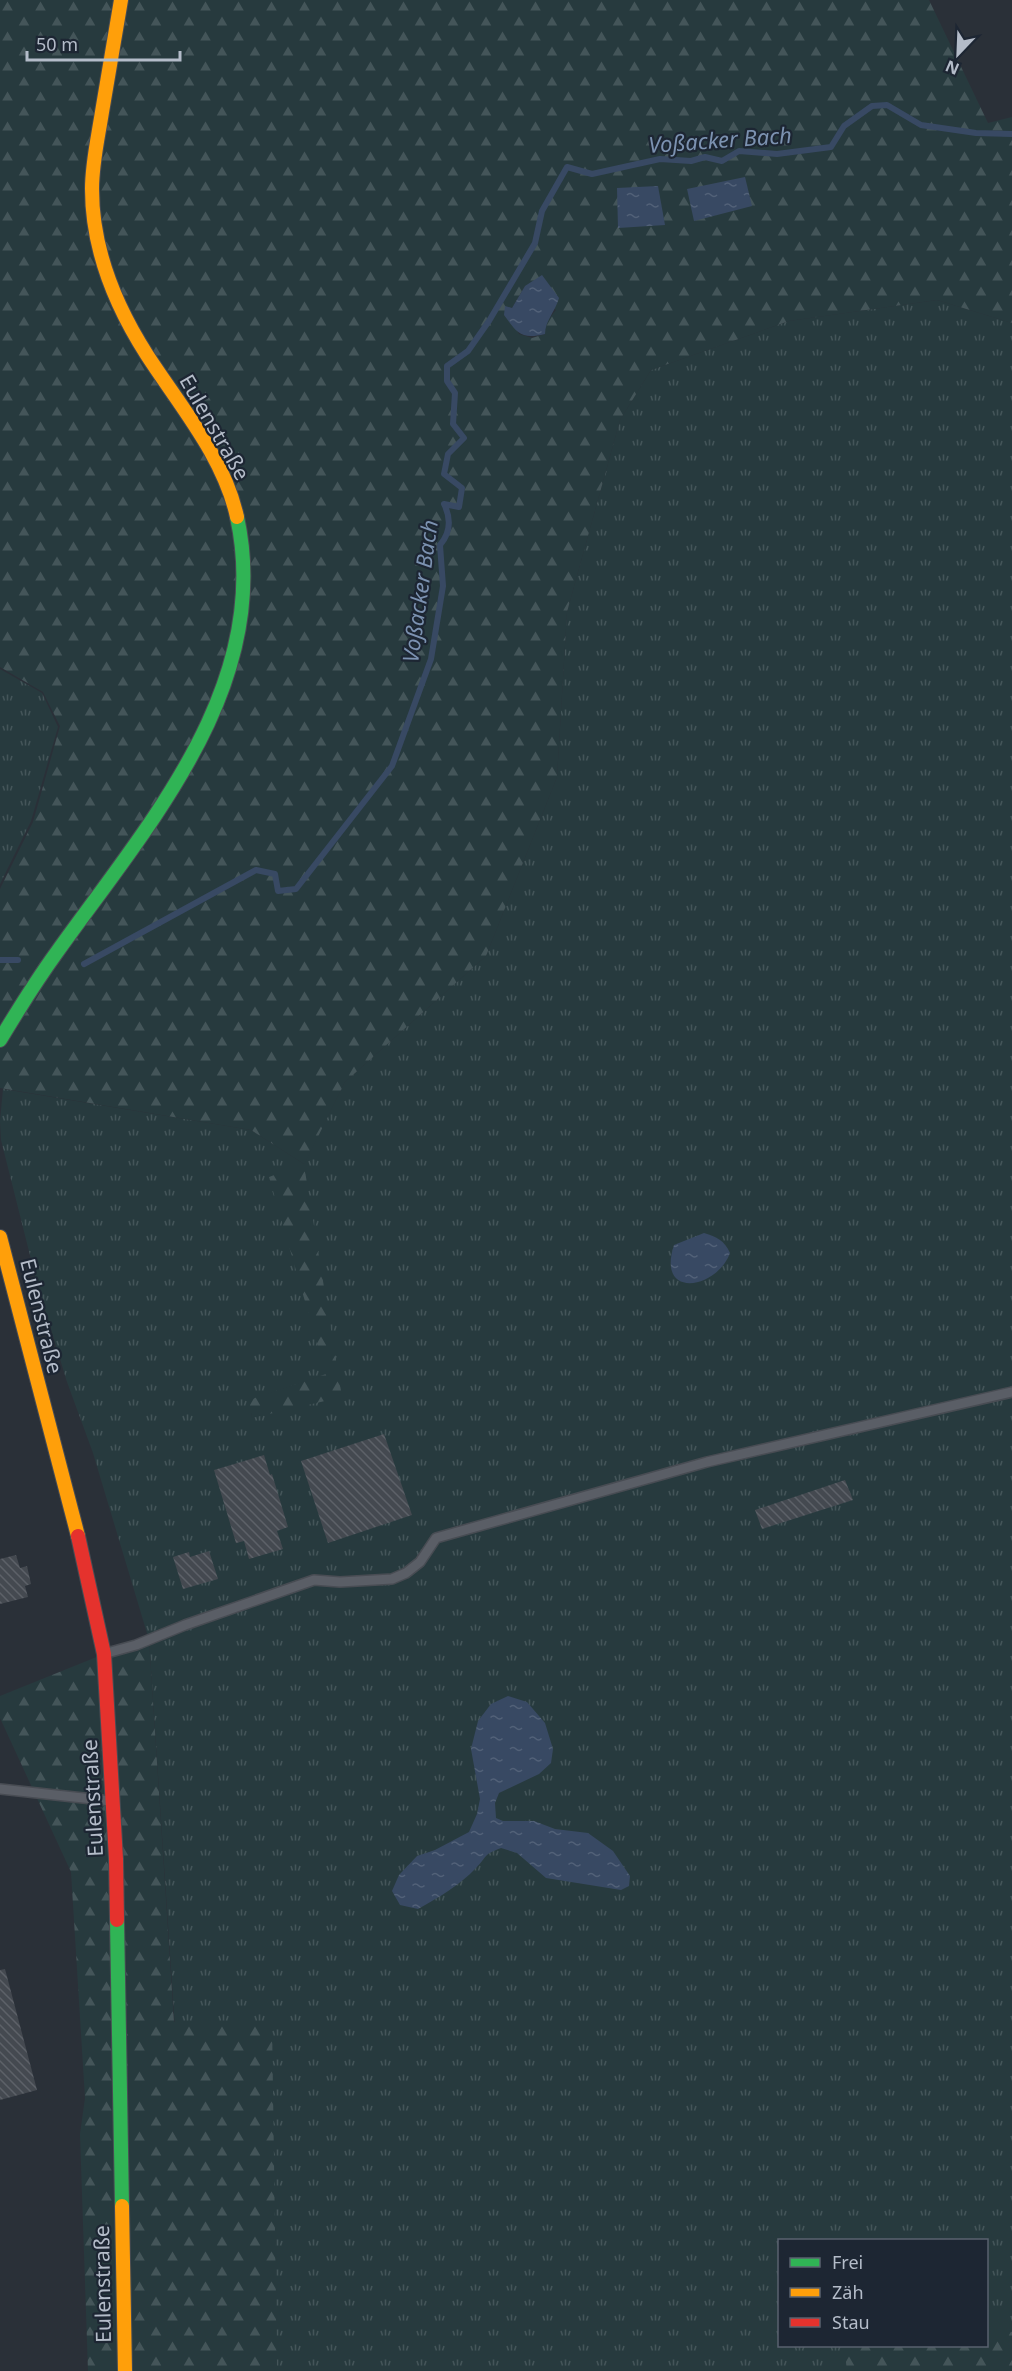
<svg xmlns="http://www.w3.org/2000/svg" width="1012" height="2371" viewBox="0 0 1012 2371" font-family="'Noto Sans',sans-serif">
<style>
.grass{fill:url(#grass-tufts);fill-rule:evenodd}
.forest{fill:url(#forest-firs);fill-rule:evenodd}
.water{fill:url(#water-ripples)}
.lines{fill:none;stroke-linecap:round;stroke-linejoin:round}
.stream{stroke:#384963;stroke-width:6}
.building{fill:url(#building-back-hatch)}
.lane-casing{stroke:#484c53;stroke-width:12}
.fast-casing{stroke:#484c53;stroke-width:16}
.slow-casing{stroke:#484c53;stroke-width:16}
.jam-casing{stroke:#484c53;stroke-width:16}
.lane{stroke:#5a5e66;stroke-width:9}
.fast{stroke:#30b455;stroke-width:14}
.slow{stroke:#ff9f0a;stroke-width:14}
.jam{stroke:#e5322d;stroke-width:14}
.labels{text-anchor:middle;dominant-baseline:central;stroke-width:4.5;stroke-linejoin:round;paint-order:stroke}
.street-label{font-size:21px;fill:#b4bcc9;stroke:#1d2633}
.water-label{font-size:22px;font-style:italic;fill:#7c92b1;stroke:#1d2633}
</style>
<defs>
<pattern id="grass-tufts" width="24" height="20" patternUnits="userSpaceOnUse" patternTransform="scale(1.5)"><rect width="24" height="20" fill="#273a3e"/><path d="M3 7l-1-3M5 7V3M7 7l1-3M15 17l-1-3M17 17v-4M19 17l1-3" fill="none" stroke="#445559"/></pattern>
<pattern id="forest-firs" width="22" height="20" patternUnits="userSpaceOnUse" patternTransform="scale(1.5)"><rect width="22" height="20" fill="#273a3e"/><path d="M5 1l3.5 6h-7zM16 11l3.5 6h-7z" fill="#445559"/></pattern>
<pattern id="water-ripples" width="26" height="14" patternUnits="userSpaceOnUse" patternTransform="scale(1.5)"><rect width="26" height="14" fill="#384963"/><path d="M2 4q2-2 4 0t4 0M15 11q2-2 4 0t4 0" fill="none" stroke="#526178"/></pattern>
<pattern id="building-back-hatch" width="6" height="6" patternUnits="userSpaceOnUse" patternTransform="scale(1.5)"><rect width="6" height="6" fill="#444950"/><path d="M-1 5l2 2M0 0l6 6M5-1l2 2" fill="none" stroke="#5d6168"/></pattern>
</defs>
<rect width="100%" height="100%" fill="#2a3038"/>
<!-- grass -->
<g class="grass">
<path d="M937,300L1012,323V2371H198L149,1640L93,1453L67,1382L37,1283L1,1140L0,1121L3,1089L251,1130L304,1164L345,1082L486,956L557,777L567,612L620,420L651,370L789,321ZM327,1374L252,1418L250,1400ZM780,2240H986V2346H780Z"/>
<path d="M0,669L42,693L58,727L31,821L0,884Z"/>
</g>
<!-- forest -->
<g class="forest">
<path d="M0,0H929L988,123L1012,117V323L937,300L789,321L651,370L620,420L567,612L557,777L486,956L345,1082L304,1165L342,1397L252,1418L249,1400L326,1374L269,1177L304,1164L251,1130L0,1088V889L33,822L60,726L43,692L0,667ZM525,286L556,310L545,324V334L532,338L519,334L505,307L512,308Z"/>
<path d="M149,1640L174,2022H272L277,2371H88L80,2134L85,2098L71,1872L0,1718V1696L104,1654Z"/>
<path d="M987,2323L1012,2332V2371H847L844,2346H986Z"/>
</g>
<!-- water -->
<g class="water">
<path d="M745,177L752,206L694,221L687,189Z"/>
<path d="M658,186L665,225L618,228L617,188Z"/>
<path d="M542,275L559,298C555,312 545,321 545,334C521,340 517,333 504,315L505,306L512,308L525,286Z"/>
<path d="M704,1233C717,1237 724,1240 730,1253C717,1289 656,1300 674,1245Z"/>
<path d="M508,1696L527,1702L545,1723L553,1749L551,1763L539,1774L499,1793L495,1803L496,1818L503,1821H534L555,1829L588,1833L613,1851L630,1876L629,1886L621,1890L546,1878L517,1853L501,1848C482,1855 488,1856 476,1868C460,1885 438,1898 418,1909L400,1905L392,1891L399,1875L417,1856L435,1850L469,1832L477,1814L480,1799L471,1749L478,1721L491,1704Z"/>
</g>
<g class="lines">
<!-- stream -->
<g class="stream">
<path d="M0,960H18"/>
<path d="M84,964L256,870L275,874L278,891L296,889L392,766L431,659L443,586L440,545C451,532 451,518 444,504L459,507L462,488L444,474L448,454L464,438L453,424L455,393L447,381V366L468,351L489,321L535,243L542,211L567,167L592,174L660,159L691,161L705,157L722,161L739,151L777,154L831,147L844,126L872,106L887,105L921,125L976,133L1012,134"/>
</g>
</g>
<!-- building -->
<g class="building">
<path d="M384,1434L412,1515L328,1543L301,1461Z"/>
<path d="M264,1455L270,1475L272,1474L288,1527L277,1531L283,1549L249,1559L244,1541L236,1543L214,1470Z"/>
<path d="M845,1480L853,1500L762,1529L755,1510Z"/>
<path d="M209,1551L218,1579L183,1589L173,1557L189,1552L190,1557Z"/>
<path d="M16,1555L20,1568L27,1566L31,1584L25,1586L28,1597L0,1604V1559Z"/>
<path d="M5,1969L37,2090L0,2100V1970Z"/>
</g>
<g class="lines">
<!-- lane casing -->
<g class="lane-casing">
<g id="lane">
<path d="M107,1653L136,1645L185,1625L314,1580L340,1582L392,1579L406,1573L420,1562L436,1538L707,1462L1012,1392"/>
<path d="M0,1789L111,1801"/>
</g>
</g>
<!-- fast casing -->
<g class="fast-casing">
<g id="fast">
<path d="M0,1040C18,1010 36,981 57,952C146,827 274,685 237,517"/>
<path d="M117,1920L122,2206"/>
</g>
</g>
<!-- slow casing -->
<g class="slow-casing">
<g id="slow">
<path d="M121,0C115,37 108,75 102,112C98,138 92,163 92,189C92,250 115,305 147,355C180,406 224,457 237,517"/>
<path d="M0,1237L78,1536"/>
<path d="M122,2206L125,2371"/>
</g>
</g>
<!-- jam casing -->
<g class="jam-casing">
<path id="jam" d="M78,1536L104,1654L116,1859L117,1920"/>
</g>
<!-- lane -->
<use href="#lane" class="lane"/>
<!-- fast -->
<use href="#fast" class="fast"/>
<!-- slow -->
<use href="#slow" class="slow"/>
<!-- jam -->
<use href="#jam" class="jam"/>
</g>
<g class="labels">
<!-- street labels -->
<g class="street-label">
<text transform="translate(215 427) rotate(60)">Eulenstraße</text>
<text transform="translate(42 1316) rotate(76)">Eulenstraße</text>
<text transform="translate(92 1798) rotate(-93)">Eulenstraße</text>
<text transform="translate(102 2284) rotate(-91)">Eulenstraße</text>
</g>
<!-- water labels -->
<g class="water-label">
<text transform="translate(720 139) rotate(-4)">Voßacker Bach</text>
<text transform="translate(419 591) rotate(-82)">Voßacker Bach</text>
</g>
</g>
<!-- legend -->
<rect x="778" y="2239" width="210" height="108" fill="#1d2633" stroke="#59626f" stroke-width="1.5"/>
<rect x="790" y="2258" width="30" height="9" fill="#30b455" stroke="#59626f" stroke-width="1.5"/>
<text x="832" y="2269" font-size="18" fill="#b4bcc9">Frei</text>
<rect x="790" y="2288" width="30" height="9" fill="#ff9f0a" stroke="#59626f" stroke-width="1.5"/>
<text x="832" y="2299" font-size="18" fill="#b4bcc9">Zäh</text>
<rect x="790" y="2318" width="30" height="9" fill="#e5322d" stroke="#59626f" stroke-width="1.5"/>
<text x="832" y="2329" font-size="18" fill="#b4bcc9">Stau</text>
<!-- north arrow -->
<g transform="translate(958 54) rotate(203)" stroke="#1d2633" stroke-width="4.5" paint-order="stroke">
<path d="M0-4.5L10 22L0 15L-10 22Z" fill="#b4bcc9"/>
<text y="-9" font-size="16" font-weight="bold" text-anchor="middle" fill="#b4bcc9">N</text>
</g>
<!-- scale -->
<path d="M27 51v9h153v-9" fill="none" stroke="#b4bcc9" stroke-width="3"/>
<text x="36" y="51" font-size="18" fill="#b4bcc9" stroke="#1d2633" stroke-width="4.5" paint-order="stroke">50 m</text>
</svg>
